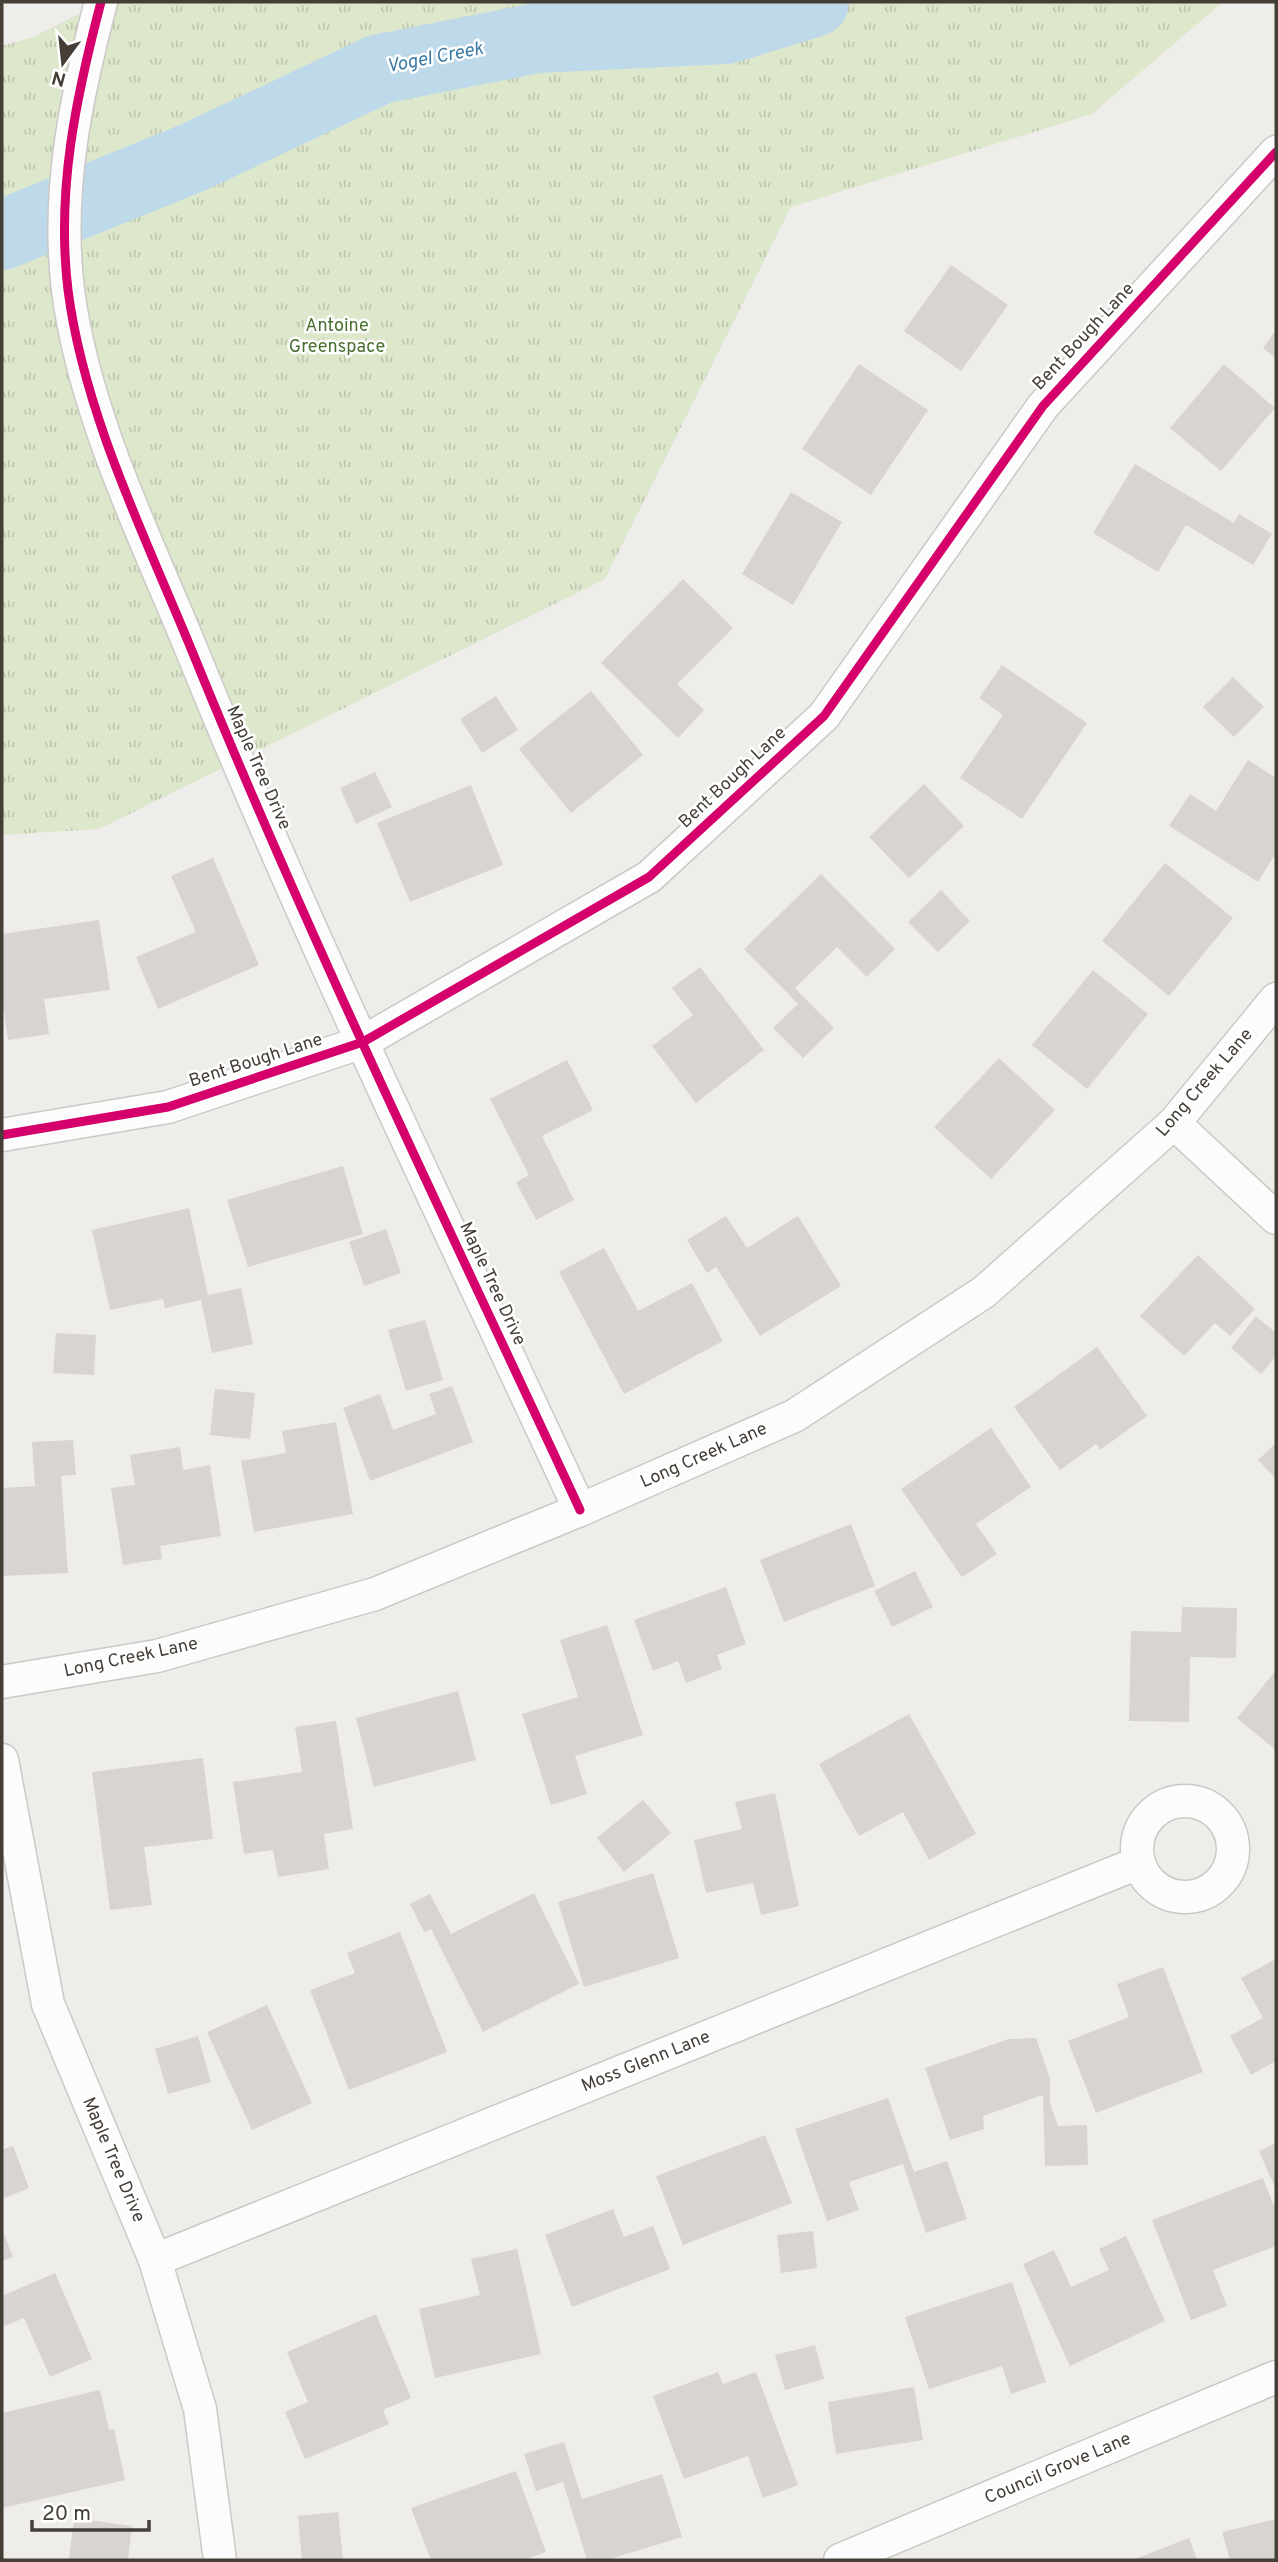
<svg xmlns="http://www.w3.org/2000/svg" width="1278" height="2562" viewBox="0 0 1278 2562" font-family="Overpass,sans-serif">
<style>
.park{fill:url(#park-tufts)}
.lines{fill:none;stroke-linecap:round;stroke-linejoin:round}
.river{stroke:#bed9e9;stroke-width:70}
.building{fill:#d7d4d1}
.minor-casing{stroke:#cbc9c6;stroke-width:35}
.minor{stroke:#fdfcfc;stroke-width:32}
.cycleway-casing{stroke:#fff;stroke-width:13}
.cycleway{stroke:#d6006c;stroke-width:9}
.labels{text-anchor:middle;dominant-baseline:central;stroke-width:5;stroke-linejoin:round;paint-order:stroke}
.park-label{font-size:18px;fill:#496f30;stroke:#fff}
.street-label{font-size:18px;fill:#443e37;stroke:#fff}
.water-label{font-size:19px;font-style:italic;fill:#3b7aa4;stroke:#fff}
</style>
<defs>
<pattern id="park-tufts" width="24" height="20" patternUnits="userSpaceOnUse" patternTransform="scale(1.75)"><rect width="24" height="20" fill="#dde7cc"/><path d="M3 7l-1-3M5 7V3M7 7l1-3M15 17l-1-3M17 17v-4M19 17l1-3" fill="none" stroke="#bfc7b0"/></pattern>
</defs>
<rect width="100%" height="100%" fill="#efedea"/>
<!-- park -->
<path class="park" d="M103,2H1223L1092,114L791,207L605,579L99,829L2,835V46L33,37Z"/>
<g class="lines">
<!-- river -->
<path class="river" d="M2,235L194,157L380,69L537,38L726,29L814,2"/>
</g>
<!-- building -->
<g class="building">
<path d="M951,265L1008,305L961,371L904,331Z"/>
<path d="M1276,330V358L1263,348Z"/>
<path d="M859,364L928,410L871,495L802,449Z"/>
<path d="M1224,364L1275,408L1221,471L1170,428Z"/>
<path d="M1135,464L1234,523L1239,514L1272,534L1253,565L1186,525L1158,572L1093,533Z"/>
<path d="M791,492L842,522L793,605L742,574Z"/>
<path d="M683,579L733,628L677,684L704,710L678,738L601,663Z"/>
<path d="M1002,665L1087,723L1022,819L960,778L1003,715L979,698Z"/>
<path d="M1233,677L1264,707L1234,737L1203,707Z"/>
<path d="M591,691L643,755L571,813L519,749Z"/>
<path d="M496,696L518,730L482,753L460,719Z"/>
<path d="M1248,760L1276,778V853L1258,882L1169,826L1190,794L1216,811Z"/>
<path d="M375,772L392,807L356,824L340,788Z"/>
<path d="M924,784L964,826L909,878L869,837Z"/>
<path d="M471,785L503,865L410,902L377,823Z"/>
<path d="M213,858L259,965L158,1009L136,957L196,932L171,876Z"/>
<path d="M1165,863L1233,918L1169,996L1102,941Z"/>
<path d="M821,874L895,949L867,977L837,947L795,988L834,1028L803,1058L773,1028L798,1004L744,949Z"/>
<path d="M941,890L970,921L938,952L908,922Z"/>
<path d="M99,920L110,990L44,999L49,1034L8,1040L2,996V934Z"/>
<path d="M700,967L764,1050L696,1103L652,1046L693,1015L672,988Z"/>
<path d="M1093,970L1148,1014L1087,1089L1032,1045Z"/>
<path d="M999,1058L1055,1110L991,1179L934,1127Z"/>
<path d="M567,1060L593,1110L542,1136L574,1200L536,1220L516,1182L529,1175L490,1099Z"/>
<path d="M343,1166L363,1234L248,1267L227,1200Z"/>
<path d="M189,1208L208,1295L241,1288L253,1344L212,1353L201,1300L165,1308L163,1299L110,1310L92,1230Z"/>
<path d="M726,1216L747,1248L798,1216L841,1286L760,1336L716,1267L707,1273L687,1240Z"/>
<path d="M386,1229L401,1273L364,1286L349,1242Z"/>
<path d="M604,1248L638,1311L692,1283L723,1341L624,1394L559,1272Z"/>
<path d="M1198,1255L1255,1309L1230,1336L1215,1323L1184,1356L1140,1316Z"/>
<path d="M1256,1316L1276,1333V1356L1261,1374L1231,1348Z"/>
<path d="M425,1320L443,1380L406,1391L388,1330Z"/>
<path d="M56,1333L96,1335L94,1375L53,1373Z"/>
<path d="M1097,1347L1147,1416L1100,1450L1096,1444L1060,1470L1014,1407Z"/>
<path d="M452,1386L473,1442L370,1481L343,1408L380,1394L393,1430L436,1414L429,1394Z"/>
<path d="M215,1389L255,1393L250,1439L210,1435Z"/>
<path d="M336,1422L353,1514L254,1532L241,1461L286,1453L282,1431Z"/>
<path d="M991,1428L1031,1487L976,1524L997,1554L962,1577L901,1489Z"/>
<path d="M73,1440L76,1475L61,1476L68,1573L2,1576V1488L35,1486L32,1442Z"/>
<path d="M1276,1443V1479L1258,1460Z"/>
<path d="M180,1447L183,1470L210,1465L221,1536L160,1546L162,1559L123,1565L111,1488L135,1485L130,1455Z"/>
<path d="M851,1524L875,1586L784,1622L760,1560Z"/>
<path d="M915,1571L933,1607L892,1627L874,1591Z"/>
<path d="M726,1587L746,1644L717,1655L722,1669L686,1683L678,1661L653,1671L634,1620Z"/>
<path d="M1182,1607L1237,1608L1236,1658L1190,1657L1189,1722L1129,1721L1131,1631L1181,1632Z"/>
<path d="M607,1625L643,1735L575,1756L587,1794L551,1805L522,1714L578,1697L560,1640Z"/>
<path d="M1276,1670V1750L1237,1718Z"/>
<path d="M458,1691L476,1760L374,1787L356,1718Z"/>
<path d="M909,1714L976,1834L929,1860L903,1812L859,1836L819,1764Z"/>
<path d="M336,1721L353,1829L324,1834L329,1869L278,1877L273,1850L244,1854L233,1782L302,1772L295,1727Z"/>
<path d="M203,1758L213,1839L144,1847L152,1905L110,1910L92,1772Z"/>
<path d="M775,1793L799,1906L761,1915L753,1883L706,1893L694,1840L742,1829L735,1802Z"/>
<path d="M643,1800L671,1833L624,1872L597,1838Z"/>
<path d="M653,1873L679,1958L584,1987L558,1902Z"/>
<path d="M534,1893L579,1984L483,2032L431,1929L424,1932L410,1904L430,1894L451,1934Z"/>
<path d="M400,1932L447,2052L349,2090L310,1990L355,1973L347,1953Z"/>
<path d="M1276,1959V2061L1251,2075L1230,2036L1263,2018L1241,1978Z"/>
<path d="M1163,1967L1203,2072L1096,2113L1068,2041L1129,2017L1117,1984Z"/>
<path d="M267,2005L312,2103L252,2130L207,2032Z"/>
<path d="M198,2036L211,2082L168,2094L155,2049Z"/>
<path d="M1036,2038L1050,2079V2103L1058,2126L1087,2125L1088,2165L1045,2166L1043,2095L983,2116L984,2129L950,2140L925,2068L1009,2039Z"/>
<path d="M888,2098L914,2172L947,2161L967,2219L926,2233L903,2164L849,2182L859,2210L827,2221L795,2129Z"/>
<path d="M765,2135L792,2203L683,2245L656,2176Z"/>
<path d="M1276,2143V2190L1259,2151Z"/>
<path d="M13,2146L29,2188L2,2199V2150Z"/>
<path d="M1263,2178L1276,2211V2246L1213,2270L1227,2306L1191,2320L1152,2220Z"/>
<path d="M613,2209L624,2237L653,2226L670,2269L572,2307L545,2235Z"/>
<path d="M2,2229L13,2257L2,2261Z"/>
<path d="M813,2231L817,2268L781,2273L777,2235Z"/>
<path d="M1126,2236L1165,2321L1070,2366L1023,2264L1054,2250L1071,2287L1109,2270L1099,2249Z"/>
<path d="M517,2249L541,2354L435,2378L419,2309L480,2295L471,2259Z"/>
<path d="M55,2273L92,2359L50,2377L24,2318L2,2327V2296Z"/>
<path d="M1012,2282L1046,2382L1011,2394L1002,2366L929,2389L905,2317Z"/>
<path d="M376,2314L411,2398L383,2410L389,2424L305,2459L285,2412L308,2402L287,2352Z"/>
<path d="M815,2345L824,2379L785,2390L775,2355Z"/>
<path d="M718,2372L723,2384L756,2372L798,2485L763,2498L748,2456L684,2479L653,2396Z"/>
<path d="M914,2387L923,2440L836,2454L828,2402Z"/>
<path d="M100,2390L109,2430L114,2429L125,2480L2,2508V2413Z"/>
<path d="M564,2442L582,2499L662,2474L682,2537L607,2560H587L563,2482L536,2491L524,2454Z"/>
<path d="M516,2471L546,2552L524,2560H431L411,2508Z"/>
<path d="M338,2512L343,2560H302L298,2516Z"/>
<path d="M74,2518L132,2526L128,2560H69Z"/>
<path d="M1276,2519V2560H1230L1222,2532Z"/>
<path d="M1189,2538L1197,2560H1132Z"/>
</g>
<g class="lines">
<!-- minor casing -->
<g class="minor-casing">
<g id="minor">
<path d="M101,2C76,97 56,191 68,290C84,414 145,536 192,651C310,942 448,1225 580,1510"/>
<path d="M1174,1123L1276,1218"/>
<path d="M2,1135L168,1107L363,1042L649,877L824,716L1043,406L1276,152"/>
<path d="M2,1682L157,1656L375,1594L580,1510L794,1416L984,1292L1174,1123L1276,999"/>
<path d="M2,1760L48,2004L155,2260L200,2409L220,2560"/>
<circle cx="1185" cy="1849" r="48"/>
<path d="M155,2260L1138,1863"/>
<path d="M840,2560L1276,2377"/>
</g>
</g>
<!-- minor -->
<use href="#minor" class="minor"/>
<!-- cycleway casing -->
<g class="cycleway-casing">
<g id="cycleway">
<path d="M101,2C76,97 56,191 68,290C84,414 145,536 192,651C310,942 448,1225 580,1510"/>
<path d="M2,1135L168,1107L363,1042L649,877L824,716L1043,406L1276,152"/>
</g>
</g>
<!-- cycleway -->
<use href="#cycleway" class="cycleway"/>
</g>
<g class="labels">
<!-- park labels -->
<g class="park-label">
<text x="337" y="326">Antoine<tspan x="337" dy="21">Greenspace</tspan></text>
</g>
<!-- street labels -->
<g class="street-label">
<text transform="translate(1084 337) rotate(-47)">Bent Bough Lane</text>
<text transform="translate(258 768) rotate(66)">Maple Tree Drive</text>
<text transform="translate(733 778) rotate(-43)">Bent Bough Lane</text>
<text transform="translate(256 1061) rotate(-18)">Bent Bough Lane</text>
<text transform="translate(1205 1083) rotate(-49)">Long Creek Lane</text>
<text transform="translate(492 1284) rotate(65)">Maple Tree Drive</text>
<text transform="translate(704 1456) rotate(-24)">Long Creek Lane</text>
<text transform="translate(131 1658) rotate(-12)">Long Creek Lane</text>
<text transform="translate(646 2062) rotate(-22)">Moss Glenn Lane</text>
<text transform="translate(113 2160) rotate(67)">Maple Tree Drive</text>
<text transform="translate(1058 2469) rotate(-23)">Council Grove Lane</text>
</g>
<!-- water labels -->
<g class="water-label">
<text transform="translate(435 58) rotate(-11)">Vogel Creek</text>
</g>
</g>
<!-- border -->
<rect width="1278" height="2562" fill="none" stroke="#443e37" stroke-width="7"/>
<!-- north arrow -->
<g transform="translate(63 63) rotate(195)" stroke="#ffffff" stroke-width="5" paint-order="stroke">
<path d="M0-5L12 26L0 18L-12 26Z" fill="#443e37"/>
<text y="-10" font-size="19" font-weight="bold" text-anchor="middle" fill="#443e37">N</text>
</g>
<!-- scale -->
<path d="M32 2520v10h117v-10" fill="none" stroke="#443e37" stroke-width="3.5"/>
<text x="42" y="2520" font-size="21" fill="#443e37" stroke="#ffffff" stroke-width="5" paint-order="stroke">20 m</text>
</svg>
